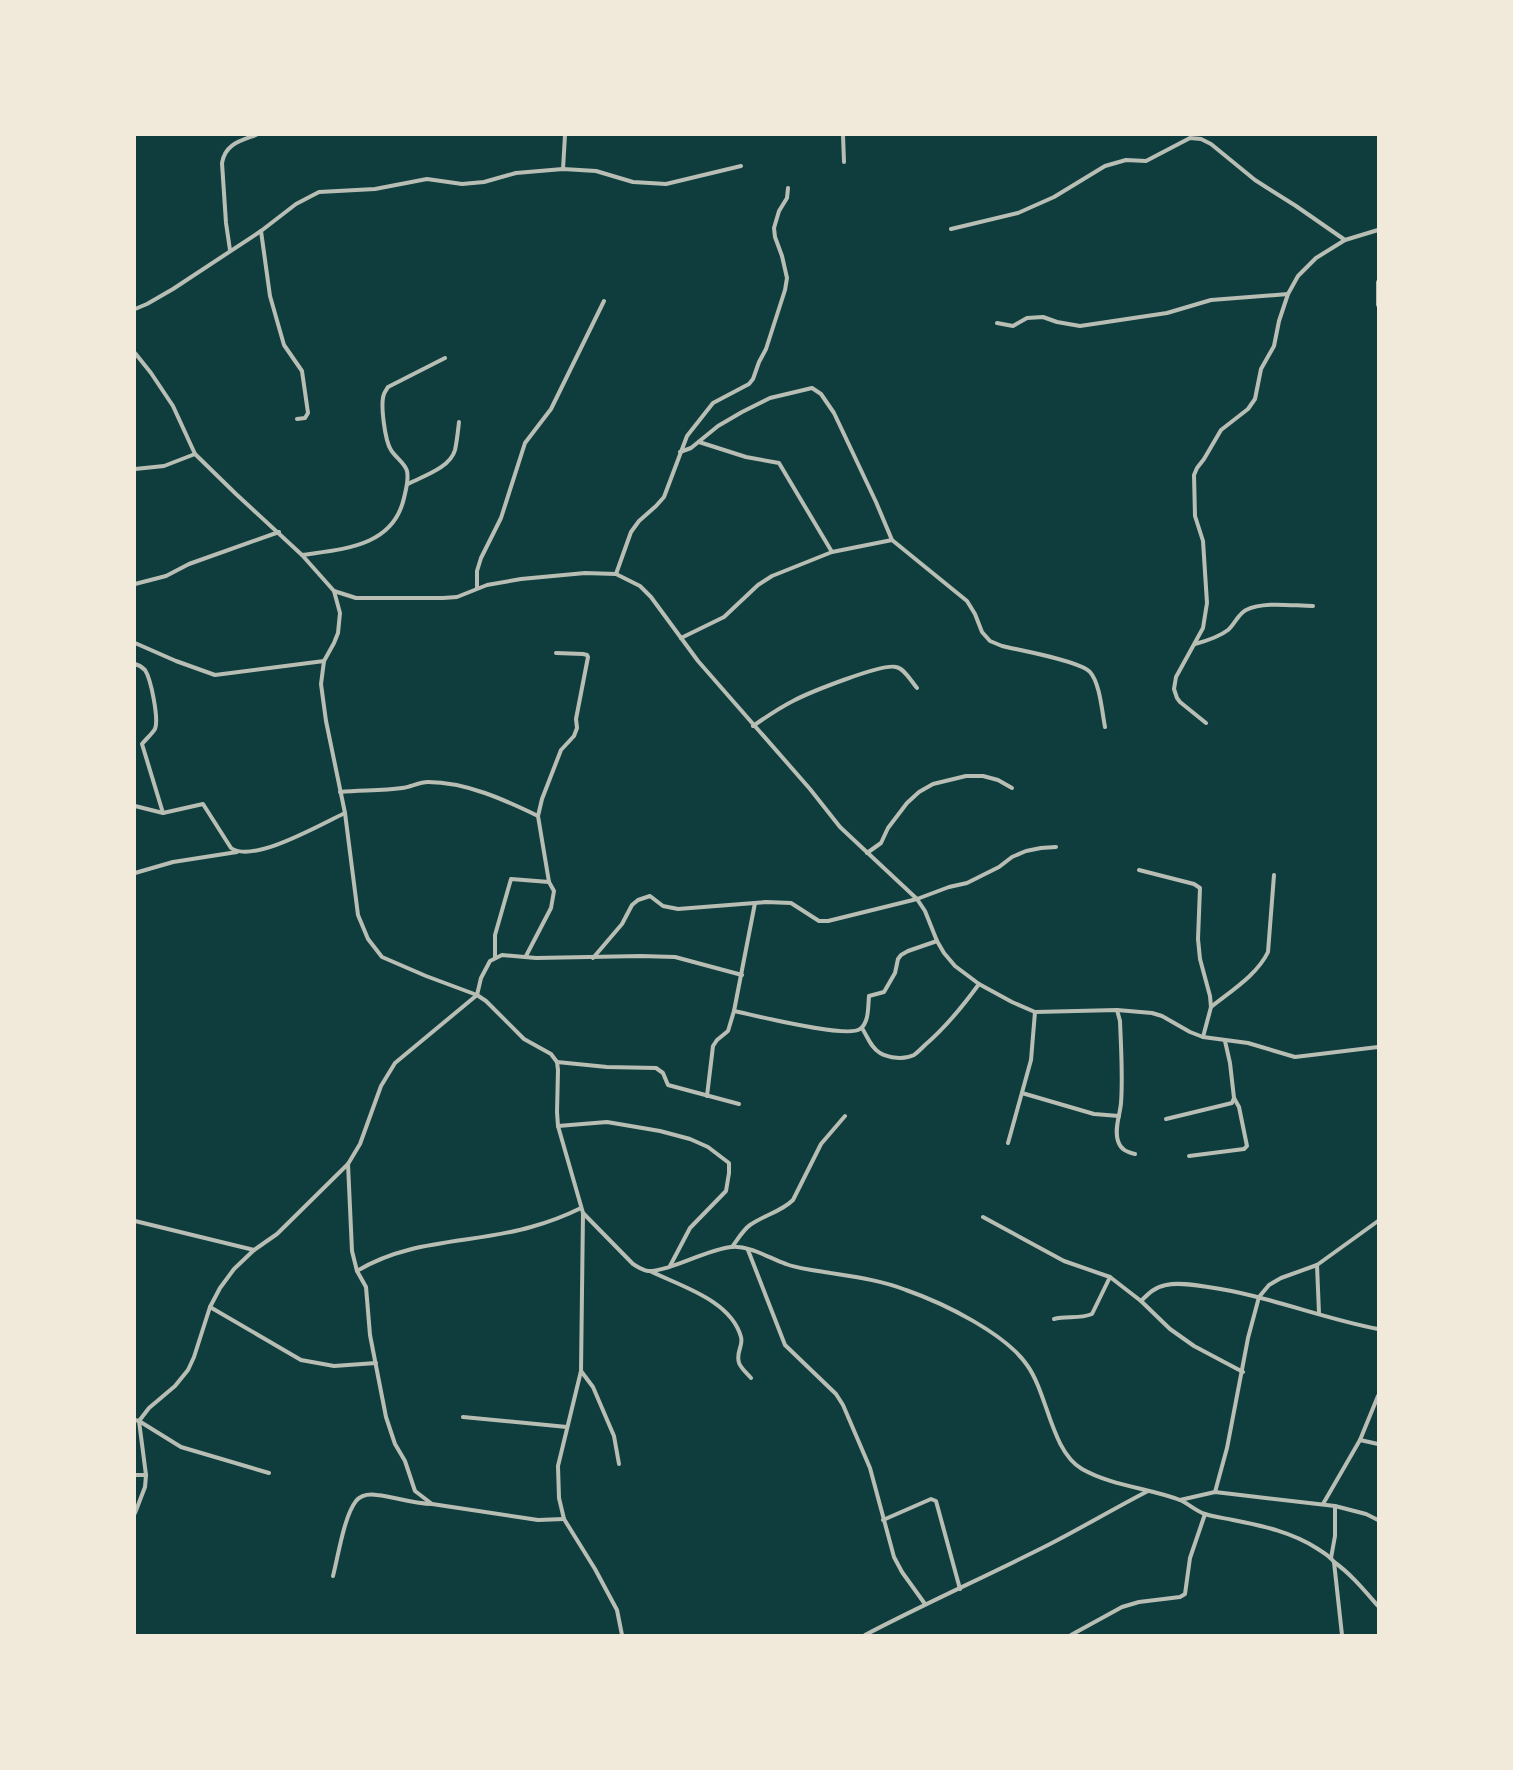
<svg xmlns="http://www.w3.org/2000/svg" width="1513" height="1770" viewBox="0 0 1513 1770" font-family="'IBM Plex Sans',sans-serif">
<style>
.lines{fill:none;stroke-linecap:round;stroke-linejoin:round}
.minor{stroke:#b8beb3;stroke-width:4}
</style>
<rect width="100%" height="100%" fill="#0f3d3e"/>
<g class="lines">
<!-- minor -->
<g class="minor">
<path d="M843,135L844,162"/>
<path d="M563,169L565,135"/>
<path d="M951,229L1018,213L1054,197L1105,166L1126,160L1146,161L1190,138L1201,139L1211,144L1255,180L1296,206L1345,240"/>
<path d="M261,231L270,296L284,345L302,371L308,413L305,418L297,419"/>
<path d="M230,250L226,223L222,163C225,144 240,141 256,135"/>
<path d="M1378,282V305"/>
<path d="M135,309L147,304L173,289L261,231L296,204L319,192L375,189L427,179L462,184L484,182L516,173L563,169L596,171L633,182L666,184L741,166"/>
<path d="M997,323L1013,326L1027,318L1043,317L1057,322L1080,326L1167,313L1211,300L1288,294"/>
<path d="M135,353L151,373L173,406L195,454L236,494L302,555L334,591L340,613L338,633L334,643L324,661L321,684L326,721L345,813L358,915L368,939L382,957L426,976L477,995L486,1001L524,1039L551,1054L557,1062L558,1070L557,1112L558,1126L583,1213L581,1371L558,1466L559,1498L564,1519L595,1569L617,1610L622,1635"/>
<path d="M699,442L746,457L779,463L832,552"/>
<path d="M680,452L691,448L718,426L742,412L770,398L812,388L821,394L834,413L876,502L892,540"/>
<path d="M135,469L164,466L195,454"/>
<path d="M408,484C423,476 450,468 455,450C457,441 458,431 459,422"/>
<path d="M302,555C343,549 393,547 404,498C406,489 409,480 407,471C405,463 395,457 391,450C385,441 380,404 384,394C385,391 387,389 388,387L445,358"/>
<path d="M616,574L631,532L639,521L656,506L664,497L687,436L713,403L749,384L753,379L759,362L766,349L785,290L787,278L782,256L775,237L774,228L779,211L787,198L788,188"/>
<path d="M135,584L166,576L189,564L279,532"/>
<path d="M477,588V571L481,558L501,518L525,443L551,409L604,301"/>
<path d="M334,591L356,598H443L457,597L487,585L521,579L585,573L616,574L640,586L651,597L698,661L810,789L840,827L917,899L925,911L937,941L944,953L955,966L979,984L1012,1002L1035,1012L1117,1010L1152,1013L1162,1016L1190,1032L1203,1037L1248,1043L1295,1057L1378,1047"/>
<path d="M681,638L724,617L758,585L772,576L832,552L892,540L967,601L975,614L982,632L990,641L1002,646C1018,650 1081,661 1090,672C1100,683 1102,712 1105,727"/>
<path d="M135,643L176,661L215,675L324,661"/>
<path d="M1195,644C1206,641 1219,637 1228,630C1235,624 1238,614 1246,610C1265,601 1293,606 1313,606"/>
<path d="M135,664C139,665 142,667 145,670C151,679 159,719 155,729C152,734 146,739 142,744L163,813"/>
<path d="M1206,723L1180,702L1177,698L1174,689L1176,677L1203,628L1207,603L1203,541L1195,516L1194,475L1197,468L1204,459L1221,430L1248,409L1255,399L1261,369L1274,346L1279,321L1288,294L1298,276L1316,258L1345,240L1378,230"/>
<path d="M753,726C766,717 779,708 793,701C808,693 882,663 896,667C905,669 911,681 917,688"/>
<path d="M340,792C361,790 382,791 402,788C411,787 419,782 428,782C466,782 505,800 538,816"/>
<path d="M135,806L163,813L203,804L231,848C253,864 321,824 345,813"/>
<path d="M867,853L881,843L888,828L907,803L919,792L933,784L966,776H983L998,780L1012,788"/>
<path d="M1139,870L1194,884L1200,888L1198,939L1200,959L1210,996L1211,1007L1203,1037"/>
<path d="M135,873L173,862L237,852"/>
<path d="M526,956L551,908L554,891L549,882L538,816L542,799L561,750L574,736L577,728L576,719L588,657L587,655L583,654L556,653"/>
<path d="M495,957V935L511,879L549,882"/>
<path d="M593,958L622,924L632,905L638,900L650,896L663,906L678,909L766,902L791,903L819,921H828L917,899L949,887L967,883L999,867L1012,857L1026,851L1041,848L1056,847"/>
<path d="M1211,1007C1231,991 1257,975 1268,952L1274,875"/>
<path d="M1117,1010L1120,1021C1121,1048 1123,1076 1121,1103C1120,1115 1114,1129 1118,1141C1121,1150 1127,1152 1135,1154"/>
<path d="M734,1011C754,1015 847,1039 860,1029C869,1023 868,1007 869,996L884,992L895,973L898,959L901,955L908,951L937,941"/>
<path d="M862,1028C867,1036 871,1048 880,1053C889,1058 904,1060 914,1055C918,1052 922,1048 925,1045C946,1027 963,1006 979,984"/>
<path d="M557,1062L607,1067L656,1068L663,1073L668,1085L739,1104"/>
<path d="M1022,1093L1094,1114L1119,1116"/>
<path d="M707,1096L713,1046L717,1040L728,1031L734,1011L755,903"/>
<path d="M1166,1119L1232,1103L1234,1098L1230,1063L1225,1041"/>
<path d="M558,1126L607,1122L660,1131L690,1139L708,1147L729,1163V1173L726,1191L690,1228L670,1266"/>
<path d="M1008,1143L1031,1060L1035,1012"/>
<path d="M1189,1156L1244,1149L1247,1146L1239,1107L1234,1098"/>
<path d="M348,1164L352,1251L357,1271L366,1287L370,1335L386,1417L395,1444L405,1461L415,1491L432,1504L538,1520L564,1519"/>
<path d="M583,1213L633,1264C638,1267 642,1270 648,1271C671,1271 705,1250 731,1247C749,1245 769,1258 786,1264C796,1268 807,1269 818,1271C847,1276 878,1279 906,1290C943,1303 1005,1333 1027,1365C1048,1394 1051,1451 1082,1469C1112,1486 1148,1488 1180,1500C1189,1504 1196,1511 1205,1514C1214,1517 1224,1518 1233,1520C1263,1526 1292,1532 1318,1549C1324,1553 1330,1556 1334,1562L1342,1635"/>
<path d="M983,1217L1064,1261L1110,1277L1141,1301L1170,1329L1194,1346L1243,1372"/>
<path d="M135,1221L254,1250"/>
<path d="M732,1247C738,1239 743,1230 750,1225C764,1215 781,1212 793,1200L821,1144L845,1116"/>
<path d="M748,1250L785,1345L836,1394L843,1405L870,1468L894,1557L902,1572L925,1604"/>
<path d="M1317,1265L1319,1313"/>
<path d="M357,1271C411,1238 472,1244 531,1227C549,1222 565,1216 581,1208"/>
<path d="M650,1271C680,1286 731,1300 741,1337C742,1341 741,1345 740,1348C735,1364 741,1367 751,1378"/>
<path d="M1141,1301C1149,1293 1155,1287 1166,1285C1179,1282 1195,1285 1208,1287C1266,1295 1320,1318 1378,1329"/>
<path d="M210,1307L301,1360L334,1366L376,1363"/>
<path d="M1054,1319C1067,1316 1080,1319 1092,1314L1110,1277"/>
<path d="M581,1371L593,1387L614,1436L619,1464"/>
<path d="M463,1417L567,1427"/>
<path d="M135,1420L139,1421L181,1447L269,1473"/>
<path d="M1360,1440L1378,1444"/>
<path d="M135,1475H146"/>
<path d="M1215,1492L1227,1448L1248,1338L1259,1297L1269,1285L1281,1278L1317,1265L1378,1221"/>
<path d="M1180,1500L1215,1492L1335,1506L1366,1514L1378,1520"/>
<path d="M1323,1504L1360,1440L1378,1396"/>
<path d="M135,1513L145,1487L146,1475L139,1421L149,1408L175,1386L188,1370L194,1357L210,1307L220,1288L234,1269L254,1250L277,1234L348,1164L360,1144L381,1086L395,1063L477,995L481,978L490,961L502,955L536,958L641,956L675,957L742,975"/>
<path d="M883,1520L931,1499L936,1501L960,1589"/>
<path d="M1331,1558L1335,1536V1506"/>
<path d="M1334,1562C1351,1574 1364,1590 1378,1606"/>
<path d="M333,1576C338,1557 344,1516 356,1501C361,1495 370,1494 377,1495C396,1497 413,1504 432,1504"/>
<path d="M865,1635C926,1603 989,1575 1050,1544C1083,1527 1115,1508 1148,1491"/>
<path d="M1071,1635L1122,1607L1139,1602L1180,1597L1185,1594L1190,1558L1205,1514"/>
</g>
</g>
<!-- border -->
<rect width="1513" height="1770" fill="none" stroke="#f1e9da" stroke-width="272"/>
</svg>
